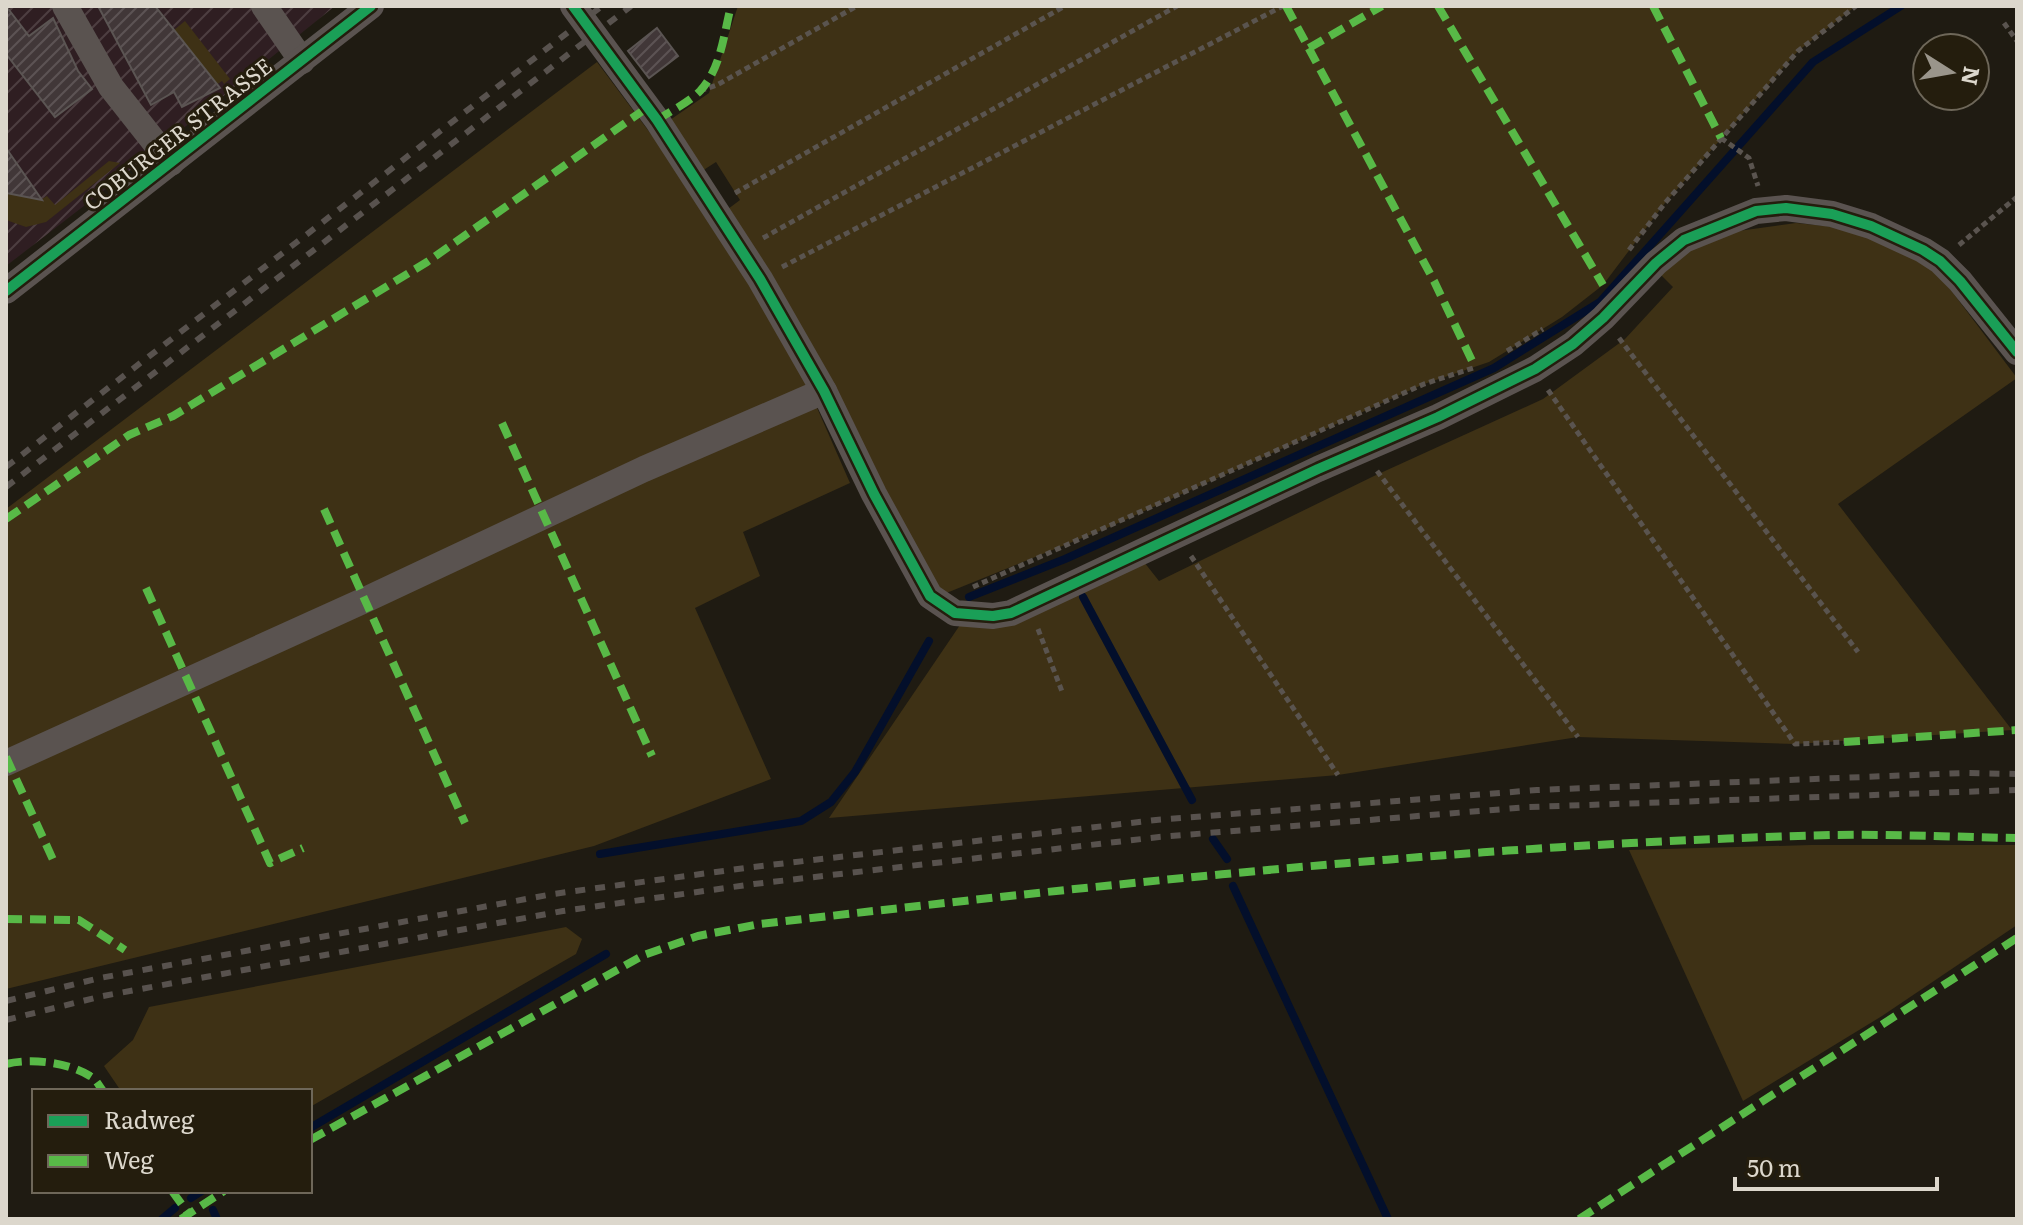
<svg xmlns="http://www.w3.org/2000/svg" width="2023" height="1225" viewBox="0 0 2023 1225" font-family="Literata,serif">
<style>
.industrial{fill:url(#industrial-furrows)}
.green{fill:#3e3115}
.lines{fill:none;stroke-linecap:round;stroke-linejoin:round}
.stream{stroke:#030f2b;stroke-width:8}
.building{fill:url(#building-hatch);stroke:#5b5553;stroke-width:2}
.path{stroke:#5a544f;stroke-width:5;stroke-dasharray:6 4;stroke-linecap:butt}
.minor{stroke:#5a5350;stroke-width:26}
.rail{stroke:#58524e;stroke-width:6;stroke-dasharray:10 10;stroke-linecap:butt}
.quiet{stroke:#58b947;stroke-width:8;stroke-dasharray:16 8;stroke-linecap:butt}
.cycleway-casing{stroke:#241d0d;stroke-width:15}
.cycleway{stroke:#1a9f57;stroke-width:10}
.labels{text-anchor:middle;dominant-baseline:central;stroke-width:6;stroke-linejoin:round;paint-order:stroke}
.street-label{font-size:22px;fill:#dcd7cc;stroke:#241d0d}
</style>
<defs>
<pattern id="industrial-furrows" width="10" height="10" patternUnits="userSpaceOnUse" patternTransform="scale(2)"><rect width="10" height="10" fill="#2f1e22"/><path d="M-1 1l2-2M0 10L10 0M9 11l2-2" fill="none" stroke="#4d3e41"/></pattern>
<pattern id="building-hatch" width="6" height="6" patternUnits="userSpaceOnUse" patternTransform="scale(2)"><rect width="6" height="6" fill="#413738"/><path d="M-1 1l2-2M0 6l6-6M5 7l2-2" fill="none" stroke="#5c5354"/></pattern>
</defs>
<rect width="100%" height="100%" fill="#1f1b12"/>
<!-- industrial -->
<path class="industrial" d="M6,6H335L150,155L6,266Z"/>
<!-- green -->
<g class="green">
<path d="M738,6H1856L1798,51L1665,203L1603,285L1562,317L1489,362L1424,384L1107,528L939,596L728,209L740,200L716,162L702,171L670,120L709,93Z"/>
<path d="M185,21L230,79L224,84L222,81L216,85L174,30Z"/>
<path d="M597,62L656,141L733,251L800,369L850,483L743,532L760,576L695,608L771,779L594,846L6,989V509Z"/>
<path d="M109,161L120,163L46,222L26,227L6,220V193L42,199L47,196L55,205Z"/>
<path d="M1796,223L1845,228L1932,265L2017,378L1838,504L2012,730L1795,744L1578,737L1338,775L829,818L960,625L1144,562L1159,581L1374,476L1543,399L1625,339L1673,287L1661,275L1691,248L1731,232Z"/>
<path d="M1811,845H2017V925L1882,1016L1743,1101L1629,850Z"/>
<path d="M566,927L582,939L576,954L310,1107V1091H121L104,1066L133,1040L149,1007Z"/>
</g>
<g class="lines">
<!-- stream -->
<g class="stream">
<path d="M969,597L1065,559L1494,368L1600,302L1813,62L1901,6"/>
<path d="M1083,597L1192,800"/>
<path d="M1213,839L1227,859"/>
<path d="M600,854L801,821L831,802L855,772L929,641"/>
<path d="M1233,886L1388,1219"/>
<path d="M310,1128L606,954"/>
<path d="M191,1198L202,1191"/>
<path d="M213,1210L217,1219"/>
<path d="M162,1219L175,1208"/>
</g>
</g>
<!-- building -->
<g class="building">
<path d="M6,6L29,36L53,18L78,71L92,89L55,117L6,54Z"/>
<path d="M98,6H155L220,88L182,107L174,92L151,105Z"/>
<path d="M657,28L678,56L649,78L628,51Z"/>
<path d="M6,148L42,200L6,193Z"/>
</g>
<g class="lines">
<!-- path -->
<g class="path">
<path d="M2004,23L2017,41"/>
<path d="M700,91L717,85L857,6"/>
<path d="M1721,138L1749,158L1758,186"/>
<path d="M735,193L1065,6"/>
<path d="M763,238L1177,6"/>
<path d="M1959,245L2017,197"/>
<path d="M1629,250L1665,203L1798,51L1856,6"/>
<path d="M782,267L1283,6"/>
<path d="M1619,338L1858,652"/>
<path d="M1507,351L1543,329"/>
<path d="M1548,390L1795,744L1844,742"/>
<path d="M1377,471L1578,737"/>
<path d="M1191,556L1338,775"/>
<path d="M973,587L1424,384L1473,368"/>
<path d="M1038,629L1063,694"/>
</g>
<!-- minor -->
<g class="minor">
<path d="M65,6L111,87L171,163"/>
<path d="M264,6L302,61"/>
<path d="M573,6L657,120L760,279L824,391L874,494L930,596L955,613L993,616L1011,613L1318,469L1438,417L1535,369L1573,344L1603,318L1656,263L1684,240L1756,211L1786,208L1832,214L1871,226L1923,250L1940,261L1960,281L2017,352"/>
<path d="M6,291L371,6"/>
<path d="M6,763L365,600L644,469L824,391"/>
</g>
<!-- rail -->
<g class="rail">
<path d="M6,467L602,6"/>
<path d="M6,487L631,6"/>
<path d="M6,1001L100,978L553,894L753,867L1156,820L1537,790L1964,773L2017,774"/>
<path d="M6,1020L103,996L563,911L754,884L1159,837L1529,807L2017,790"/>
</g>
<!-- quiet -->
<g class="quiet">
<path d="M1286,6L1434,281L1475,367"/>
<path d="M1438,6L1603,285"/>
<path d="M1653,6L1721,138"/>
<path d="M1309,48L1382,6"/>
<path d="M657,120C671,111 689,102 700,91C721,69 724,33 731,6"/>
<path d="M502,423L652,756"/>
<path d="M324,509L465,823"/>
<path d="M6,519L129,435L173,416L427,262L648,107"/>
<path d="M146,588L270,863L303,848"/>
<path d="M1844,742L2017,730"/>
<path d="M6,757L55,864"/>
<path d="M6,919L79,920L125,950"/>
<path d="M6,1064C31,1058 67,1062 90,1076C96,1079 99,1086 103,1091"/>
<path d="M310,1140L644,955L698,936L760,924C1116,883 1474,844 1833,835C1894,834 1956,837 2017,838"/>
<path d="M172,1191L188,1213"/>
<path d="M181,1219L224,1191"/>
<path d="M1579,1219L2017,938"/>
</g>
<!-- cycleway casing -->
<g class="cycleway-casing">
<g id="cycleway">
<path d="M573,6L657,120L760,279L824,391L874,494L930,596L955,613L993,616L1011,613L1318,469L1438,417L1535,369L1573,344L1603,318L1656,263L1684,240L1756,211L1786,208L1832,214L1871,226L1923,250L1940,261L1960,281L2017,352"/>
<path d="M6,291L371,6"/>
</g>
</g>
<!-- cycleway -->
<use href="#cycleway" class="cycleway"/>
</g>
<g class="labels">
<!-- street labels -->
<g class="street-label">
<text transform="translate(177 133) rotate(-38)">COBURGER STRASSE</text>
</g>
</g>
<!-- border -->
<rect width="2023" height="1225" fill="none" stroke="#dcd7cc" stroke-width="16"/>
<!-- legend -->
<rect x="32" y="1089" width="280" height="104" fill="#241d0d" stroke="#6e6759" stroke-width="2"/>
<rect x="48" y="1115" width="40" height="12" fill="#1a9f57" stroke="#6e6759" stroke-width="2"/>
<text x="104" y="1129" font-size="24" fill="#dcd7cc">Radweg</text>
<rect x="48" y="1155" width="40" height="12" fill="#58b947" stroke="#6e6759" stroke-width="2"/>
<text x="104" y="1169" font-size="24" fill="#dcd7cc">Weg</text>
<!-- north arrow -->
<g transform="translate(1951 72) rotate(101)"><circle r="38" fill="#241d0d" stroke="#6e6759" stroke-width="2"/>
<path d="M0-6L14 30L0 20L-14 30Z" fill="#9a958b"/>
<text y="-12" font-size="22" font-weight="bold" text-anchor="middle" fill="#dcd7cc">N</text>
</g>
<!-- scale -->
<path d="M1735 1177v12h202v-12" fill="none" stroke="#dcd7cc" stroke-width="4"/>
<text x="1747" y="1177" font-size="24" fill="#dcd7cc" stroke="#241d0d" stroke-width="6" paint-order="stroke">50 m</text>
</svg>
